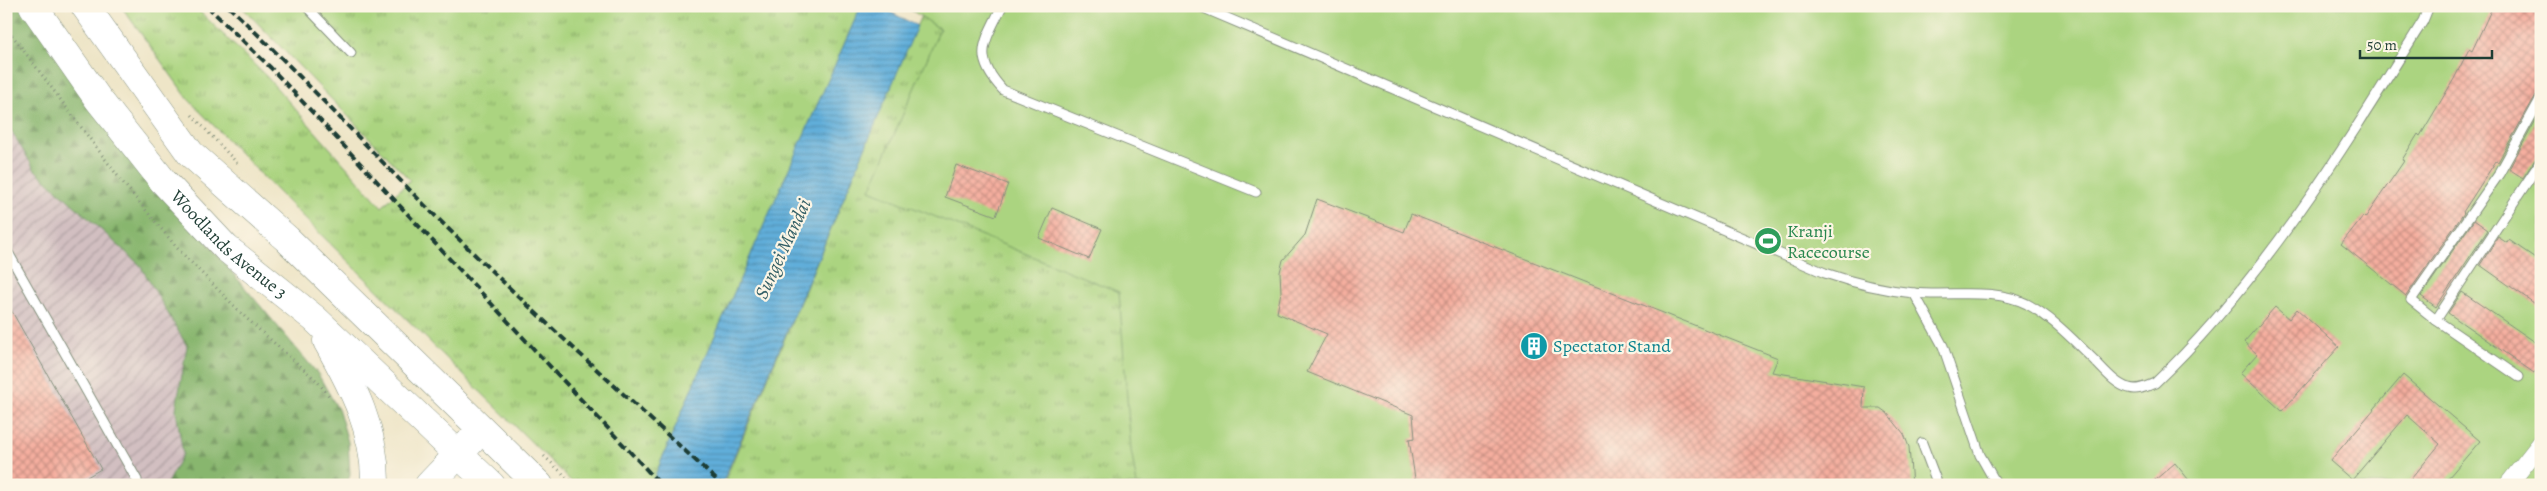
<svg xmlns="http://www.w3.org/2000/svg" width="2547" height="491" viewBox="0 0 2547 491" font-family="Alegreya,serif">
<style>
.industrial{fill:url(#industrial-furrows)}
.grass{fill:url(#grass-tufts);stroke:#65885a}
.forest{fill:url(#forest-firs);stroke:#547a51}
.pitch{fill:#abd480;stroke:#65885a}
.water{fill:url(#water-rules);stroke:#407687}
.building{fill:url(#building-cross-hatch)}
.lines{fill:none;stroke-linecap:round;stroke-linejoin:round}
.lane-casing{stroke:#86917e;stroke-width:11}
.street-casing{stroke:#86917e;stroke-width:19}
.primary-casing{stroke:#86917e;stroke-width:29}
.path{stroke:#86917e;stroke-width:3;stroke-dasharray:1 4;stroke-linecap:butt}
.lane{stroke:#fff;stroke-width:9}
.street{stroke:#fff;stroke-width:18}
.primary{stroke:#fff;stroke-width:28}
.rail{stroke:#1f3d34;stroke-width:4;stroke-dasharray:8 4;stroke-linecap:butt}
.labels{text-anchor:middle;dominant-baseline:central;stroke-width:4.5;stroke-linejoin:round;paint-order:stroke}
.leisure-label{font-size:18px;fill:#27864d;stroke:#fcf5e5;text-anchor:start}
.street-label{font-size:18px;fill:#1f3d34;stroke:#fcf5e5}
.culture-label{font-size:18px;fill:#0d838f;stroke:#fcf5e5;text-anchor:start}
.water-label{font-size:19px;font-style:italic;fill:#335f66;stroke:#fcf5e5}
</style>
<defs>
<pattern id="industrial-furrows" width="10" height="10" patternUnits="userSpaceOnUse" patternTransform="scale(1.25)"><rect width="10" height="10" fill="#d2bfc1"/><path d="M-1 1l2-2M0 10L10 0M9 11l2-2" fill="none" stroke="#aa9c9e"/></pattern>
<pattern id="grass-tufts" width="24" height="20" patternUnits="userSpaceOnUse" patternTransform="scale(1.25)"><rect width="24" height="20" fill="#abd480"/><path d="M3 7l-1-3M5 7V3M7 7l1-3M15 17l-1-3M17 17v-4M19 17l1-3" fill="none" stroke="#8bad6a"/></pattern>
<pattern id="forest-firs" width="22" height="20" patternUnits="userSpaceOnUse" patternTransform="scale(1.25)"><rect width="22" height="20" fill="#88b66e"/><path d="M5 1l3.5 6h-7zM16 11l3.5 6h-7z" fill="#6f955b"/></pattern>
<pattern id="water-rules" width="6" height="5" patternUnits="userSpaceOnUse" patternTransform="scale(1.25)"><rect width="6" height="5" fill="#61aeda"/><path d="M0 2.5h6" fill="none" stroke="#4f8fb2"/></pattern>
<pattern id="building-cross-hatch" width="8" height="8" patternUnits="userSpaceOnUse" patternTransform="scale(1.25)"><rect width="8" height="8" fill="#f5ae9f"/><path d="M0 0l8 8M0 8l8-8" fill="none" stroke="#c68f82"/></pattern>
</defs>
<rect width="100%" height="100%" fill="#fcf5e5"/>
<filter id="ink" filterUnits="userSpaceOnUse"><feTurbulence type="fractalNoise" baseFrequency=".02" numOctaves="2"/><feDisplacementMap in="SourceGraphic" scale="10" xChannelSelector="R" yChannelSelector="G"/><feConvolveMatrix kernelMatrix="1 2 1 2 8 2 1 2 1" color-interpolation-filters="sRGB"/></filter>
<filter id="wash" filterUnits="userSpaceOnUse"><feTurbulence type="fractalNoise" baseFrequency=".0096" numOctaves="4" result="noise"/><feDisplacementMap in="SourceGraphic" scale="20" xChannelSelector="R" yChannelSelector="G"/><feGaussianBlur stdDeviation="1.12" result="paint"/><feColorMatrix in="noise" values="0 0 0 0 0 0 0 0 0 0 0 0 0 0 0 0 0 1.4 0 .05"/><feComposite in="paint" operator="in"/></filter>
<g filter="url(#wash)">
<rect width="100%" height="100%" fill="#eee5c7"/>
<!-- industrial -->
<path class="industrial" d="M6,122L35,170L140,265L187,346L176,409L183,454L166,485H6Z"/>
<!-- grass -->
<g class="grass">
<path d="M121,6H194L266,76L382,207L410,180L241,6H861L694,383L651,485H575L280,194L189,100Z"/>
<path d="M925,6H998L1249,485H730L725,480Z"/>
</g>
<!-- forest -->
<path class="forest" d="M6,6H20L219,257L318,374L339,411L348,442L350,474L347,485H166L183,454L176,409L187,346L140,265L35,170L6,122Z"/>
<!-- pitch -->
<path class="pitch" d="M905,6H2541V485H1137L1131,450L1119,292L870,190L940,29Z"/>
<!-- water -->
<path class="water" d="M861,6H879L917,26L724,479L720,485H651L694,383Z"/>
<g id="blocks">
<!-- building -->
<g class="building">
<path d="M2493,6H2541V92L2536,95L2498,162L2496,161L2463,212L2464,213L2406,296L2341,244L2363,216L2365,218L2404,161L2402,160L2418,134L2420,136L2454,79L2469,49L2472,51Z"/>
<path d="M2541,111V155L2536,158L2523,178L2509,169Z"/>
<path d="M956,165L1008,184L996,216L945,197Z"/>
<path d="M2541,173V189L2533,184Z"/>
<path d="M1317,199L1404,232L1411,214L1778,358L1772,372L1864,387L1863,408H1880L1887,413L1904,434L1909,447L1912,485H1416L1409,439L1415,438L1413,415L1307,372L1327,334L1277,313L1281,292L1280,272L1283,260L1305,235Z"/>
<path d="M1052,208L1102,229L1089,259L1039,238Z"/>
<path d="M2474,220L2488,230L2436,307L2421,296Z"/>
<path d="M2498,237L2507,243L2509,240L2541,262V308L2480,265Z"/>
<path d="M2462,292L2541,346V363L2534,373L2448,313Z"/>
<path d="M6,301L101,469L73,485H6Z"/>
<path d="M2275,307L2289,319L2297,309L2339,347L2282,411L2240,373L2257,354L2244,342Z"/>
<path d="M2403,375L2480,441L2442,485H2406L2440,444L2407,415L2352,480L2330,461Z"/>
<path d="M2175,463L2193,485H2149Z"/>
</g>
</g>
</g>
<g filter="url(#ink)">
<use href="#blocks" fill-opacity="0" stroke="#86917e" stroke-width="1"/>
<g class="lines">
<!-- lane casing -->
<g class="lane-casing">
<g id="lane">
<path d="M306,6L351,53"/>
<path d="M1002,6C985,42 971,56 1003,90L1256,192"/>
<path d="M1199,6L1825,273C1854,283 1883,290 1914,293C1950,297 1993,287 2027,304C2053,318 2073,340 2094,360C2104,370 2116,385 2129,388C2138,391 2147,386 2155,383C2264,279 2344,148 2423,21L2429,6"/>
<path d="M6,249L137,480V485"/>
<path d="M1914,293L1943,346L1980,455L1997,485"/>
<path d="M2436,320L2541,161"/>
<path d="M2519,377L2436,320L2411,300L2499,174L2541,98"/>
<path d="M1922,443L1938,485"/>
</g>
</g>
<!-- street casing -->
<g class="street-casing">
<path id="street" d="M2508,485L2541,443"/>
</g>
<!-- primary casing -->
<g class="primary-casing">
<g id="primary">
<path id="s1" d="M33,6L98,99L163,181L226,248L315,319L491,485"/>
<path d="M85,6L190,153L287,239L539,485"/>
<path d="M327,341C353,387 376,431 375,485"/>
<path d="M429,485L471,441"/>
</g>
</g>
<!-- path -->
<g class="path">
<path d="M6,27L120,179L178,249L245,317L317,381L330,397"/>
<path d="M192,115L237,163"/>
<path d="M544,456L575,485"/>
</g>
<!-- lane -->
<use href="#lane" class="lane"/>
<!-- street -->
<use href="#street" class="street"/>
<!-- primary -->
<use href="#primary" class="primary"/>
<!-- rail -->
<g class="rail">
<path d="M207,6L271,68L661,485"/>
<path d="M228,6C311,84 386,169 468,248C551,329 637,406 722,485"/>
</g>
</g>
</g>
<!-- icons -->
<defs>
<g id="stadium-disc" transform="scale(1.4375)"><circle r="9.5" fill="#2e9e5b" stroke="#fcf5e5"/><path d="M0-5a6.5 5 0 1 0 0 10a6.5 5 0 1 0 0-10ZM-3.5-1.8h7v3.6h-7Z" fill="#fff"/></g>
<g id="building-disc" transform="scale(1.4375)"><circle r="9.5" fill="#0f9aa8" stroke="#fcf5e5"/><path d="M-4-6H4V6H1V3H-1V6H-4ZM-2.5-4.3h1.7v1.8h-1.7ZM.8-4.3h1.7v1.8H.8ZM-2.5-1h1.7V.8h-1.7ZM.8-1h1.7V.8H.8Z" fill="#fff"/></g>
</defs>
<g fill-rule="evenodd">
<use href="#stadium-disc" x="1768" y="241"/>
<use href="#building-disc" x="1534" y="346"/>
</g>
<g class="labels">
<!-- leisure labels -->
<g class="leisure-label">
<text x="1787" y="231">Kranji<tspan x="1787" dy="21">Racecourse</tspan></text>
</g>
<!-- street labels -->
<g class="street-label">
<text stroke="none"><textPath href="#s1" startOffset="310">Woodlands Avenue 3</textPath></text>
</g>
<!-- culture labels -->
<g class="culture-label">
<text x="1553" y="346">Spectator Stand</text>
</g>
<!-- water labels -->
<g class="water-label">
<text transform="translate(783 249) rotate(-65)">Sungei Mandai</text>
</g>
</g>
<!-- margin -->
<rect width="2547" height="491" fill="none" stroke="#fcf5e5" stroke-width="25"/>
<!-- scale -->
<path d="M2360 50v8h132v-8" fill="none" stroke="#1f3d34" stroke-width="2.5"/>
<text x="2367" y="50" font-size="15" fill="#1f3d34" stroke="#fcf5e5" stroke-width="4" paint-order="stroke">50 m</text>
</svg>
